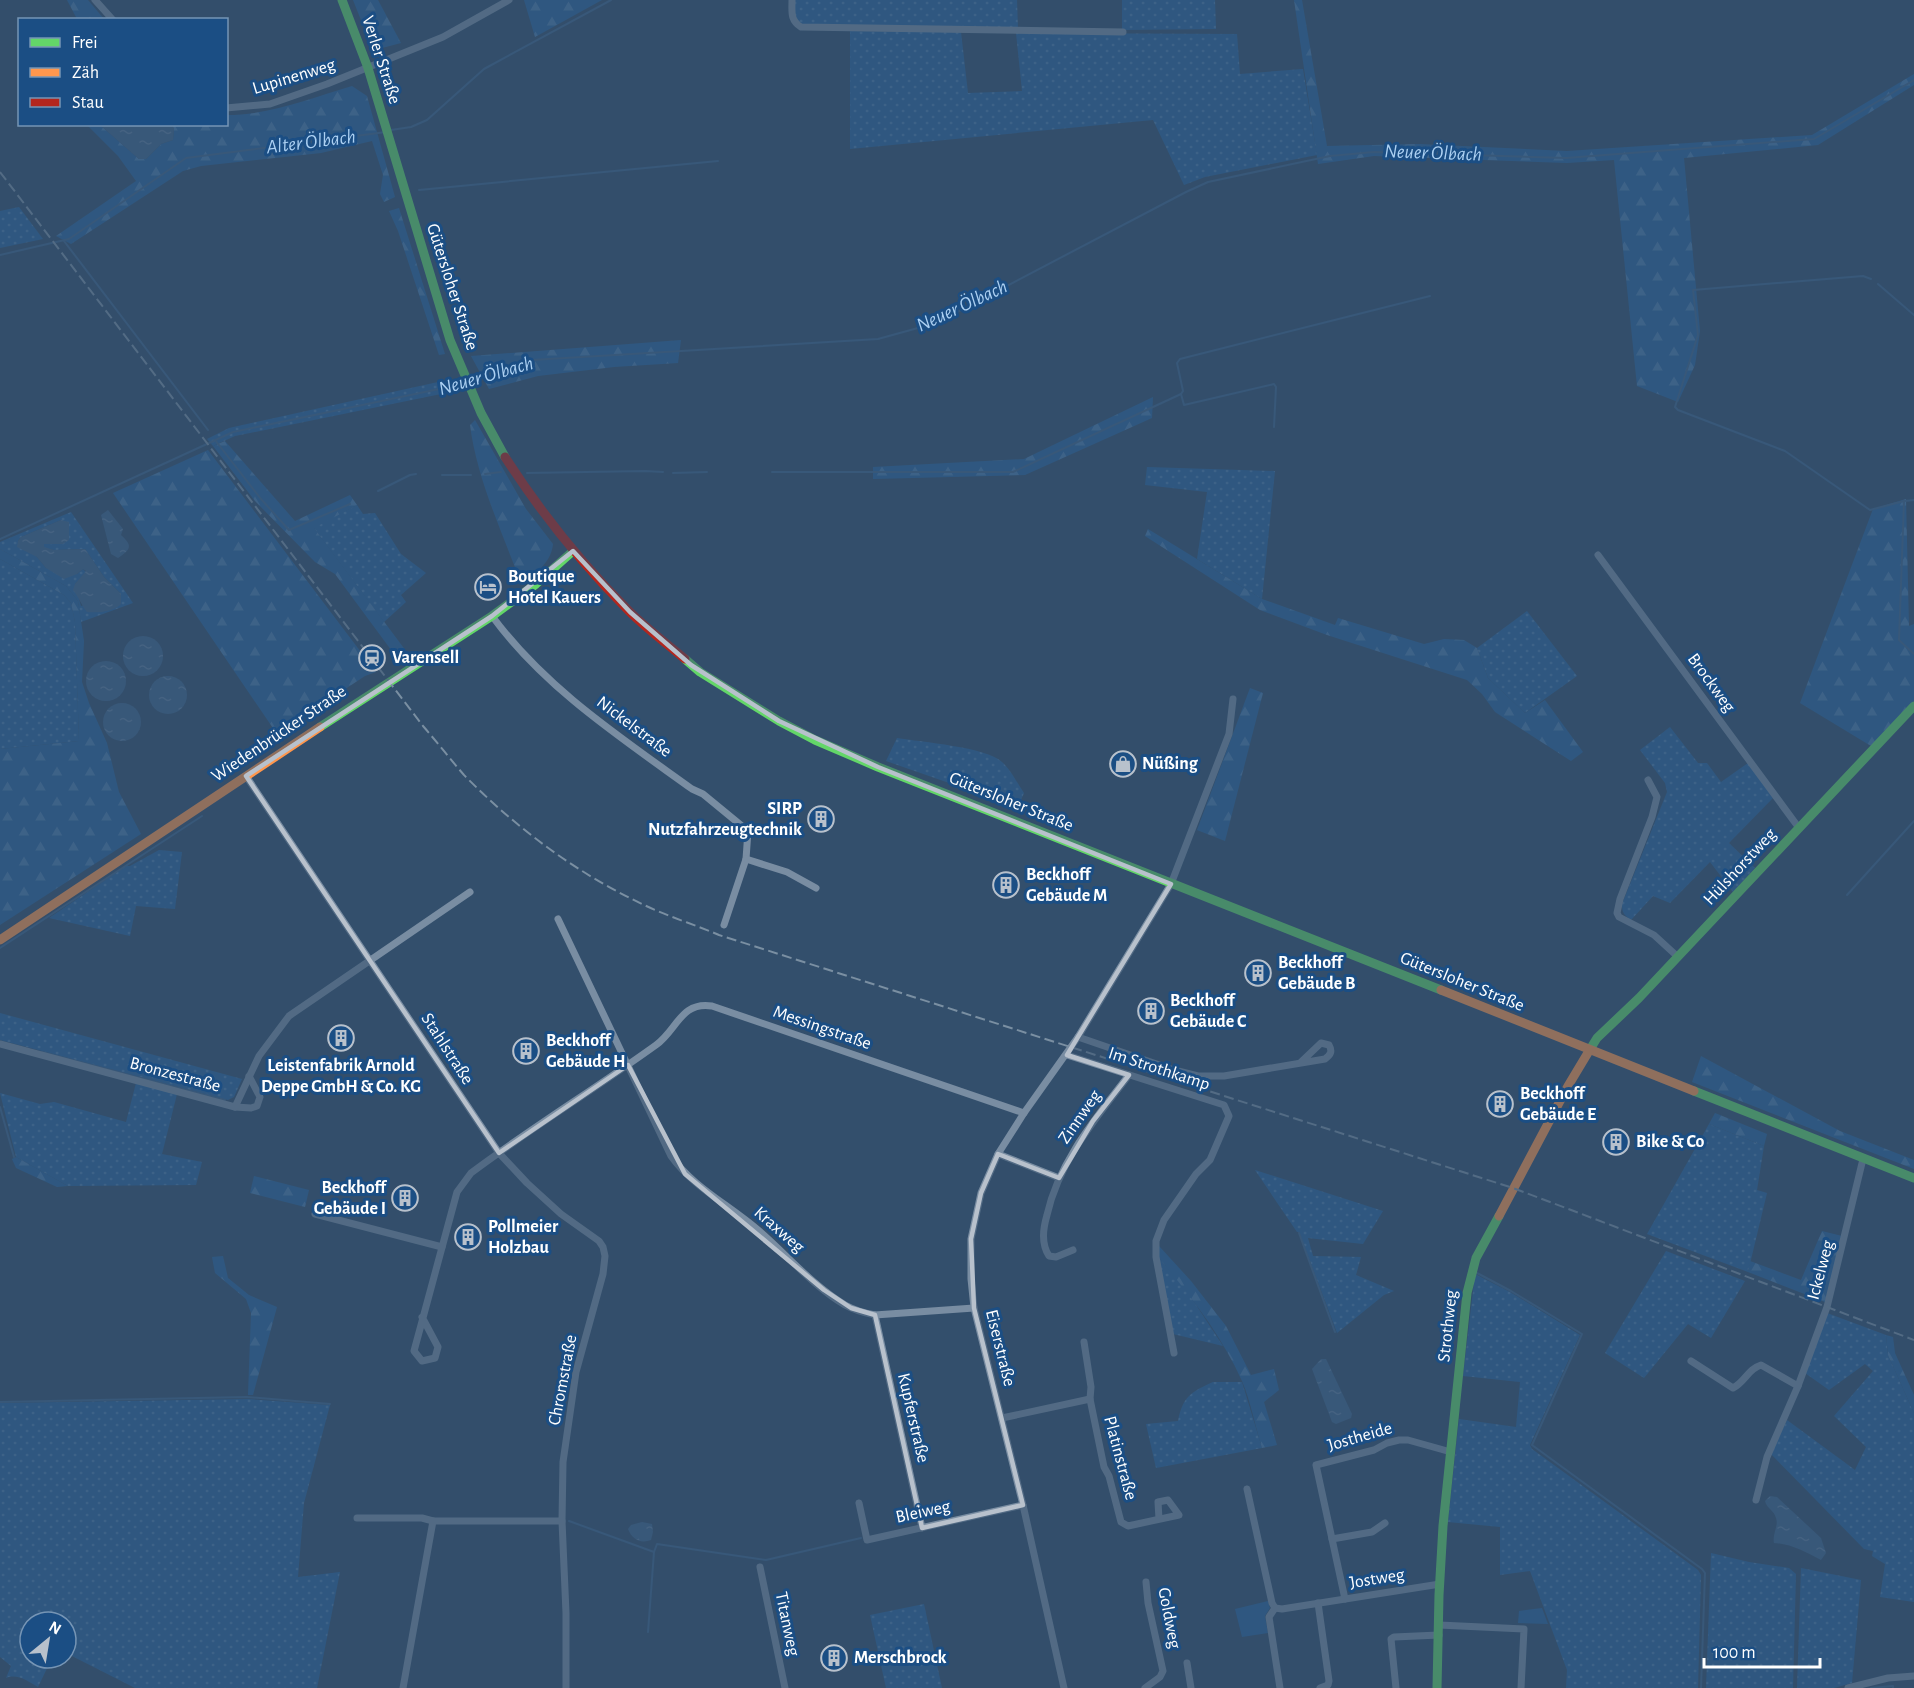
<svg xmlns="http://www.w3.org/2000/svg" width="1914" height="1688" viewBox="0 0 1914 1688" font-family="'Alegreya Sans',sans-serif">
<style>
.grass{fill:url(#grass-dots);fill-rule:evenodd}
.forest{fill:url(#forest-firs)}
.park{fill:#2b639a}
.water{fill:url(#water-ripples)}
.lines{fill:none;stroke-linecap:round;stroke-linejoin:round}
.stream{stroke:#3f648a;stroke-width:2}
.street{stroke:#798da2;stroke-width:7}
.fast{stroke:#63d668;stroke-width:9}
.slow{stroke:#ff974d;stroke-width:9}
.jam{stroke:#b3261e;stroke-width:9}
.rail{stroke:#7a8fa2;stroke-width:2;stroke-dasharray:10 4.5;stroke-linecap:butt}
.marked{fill:none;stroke:#b8c1cc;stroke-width:4.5;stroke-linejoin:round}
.labels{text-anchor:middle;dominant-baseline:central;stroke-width:6;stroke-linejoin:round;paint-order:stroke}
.street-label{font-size:18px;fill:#fff;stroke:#1b4e84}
.poi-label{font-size:18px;font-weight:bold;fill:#fff;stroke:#1b4e84;text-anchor:start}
.water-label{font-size:20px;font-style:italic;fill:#acd0f2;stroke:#1b4e84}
</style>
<defs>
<pattern id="grass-dots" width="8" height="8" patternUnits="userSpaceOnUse" patternTransform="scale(1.5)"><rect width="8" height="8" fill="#2b639a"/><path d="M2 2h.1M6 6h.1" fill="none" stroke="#4b7aa9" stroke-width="1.8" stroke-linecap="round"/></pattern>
<pattern id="forest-firs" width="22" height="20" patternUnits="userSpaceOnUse" patternTransform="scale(1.5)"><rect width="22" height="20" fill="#2b639a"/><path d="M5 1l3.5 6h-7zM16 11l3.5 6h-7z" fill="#4b7aa9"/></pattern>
<pattern id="water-ripples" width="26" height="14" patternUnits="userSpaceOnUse" patternTransform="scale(1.5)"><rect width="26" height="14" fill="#3f648a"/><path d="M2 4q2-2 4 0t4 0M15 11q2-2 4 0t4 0" fill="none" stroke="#5c7b9c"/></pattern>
</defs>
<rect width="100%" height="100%" fill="#334f6c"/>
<!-- grass -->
<g class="grass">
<path d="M794,0H1017L1018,29L803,25L795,18Z"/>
<path d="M1122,0H1215L1216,29L1122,30Z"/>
<path d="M850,31L961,32L968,93L1022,91L1016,33L1237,34L1240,74L1303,69L1317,155L1205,177L1184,185L1153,120L850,149Z"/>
<path d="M19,207L43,239L0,248V211Z"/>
<path d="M438,382L441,394L235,436L213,446L207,439L229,428Z"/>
<path d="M1147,467L1275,471L1262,599L1197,559L1207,492L1145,485Z"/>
<path d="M357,505L363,514L375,513L401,554L426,573L401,595L406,602L384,622L313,527Z"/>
<path d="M71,512L133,603L81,622L78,601L66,586L0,549V542ZM61,520L48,544H43V548L54,550L85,549L104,577L121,594L81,606L75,584L86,572L83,569L77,574L46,568L37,557L18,541L21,537Z"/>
<path d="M0,559L64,595L71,603L75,622L79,741L0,749Z"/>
<path d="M1527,611L1577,676L1525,713L1488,678L1477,648Z"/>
<path d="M1670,727L1698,763H1707L1721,782L1748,763L1773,798L1729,843L1755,868L1733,892L1710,862L1670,903L1653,896L1631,920C1624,915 1622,913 1622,904L1667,792L1665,783L1640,750Z"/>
<path d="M897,738C921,742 986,747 1002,762C1011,770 1017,783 1024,793L1018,807L886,761Z"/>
<path d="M159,850L182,852L175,909L136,906L130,936L49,918L126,866H130Z"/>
<path d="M0,1013L242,1079L234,1097L228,1100L0,1040Z"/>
<path d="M136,1083L177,1094L162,1154L202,1162L196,1185L68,1186L16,1157L0,1093L40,1104L54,1102L126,1122Z"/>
<path d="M1709,1124L1764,1146L1757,1190L1767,1193L1748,1272L1647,1234Z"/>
<path d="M1255,1170L1383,1211L1363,1244L1308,1238L1313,1256L1361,1257L1356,1275L1394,1291L1384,1295L1337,1333L1299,1232H1297Z"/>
<path d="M1666,1251L1745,1281L1711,1338L1688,1324L1644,1378L1605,1353Z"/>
<path d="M1159,1258L1185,1288L1223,1346L1173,1334Z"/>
<path d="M1475,1274L1510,1292L1580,1335L1530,1445L1532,1449L1698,1570L1701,1575L1698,1688H1566L1567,1670L1530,1571L1500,1575V1527L1448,1522L1459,1419L1516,1427L1520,1382L1463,1376Z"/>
<path d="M1827,1313L1886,1335L1888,1355L1914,1413V1602L1880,1597L1885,1564L1872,1556L1873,1551L1864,1549L1771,1454L1787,1420L1855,1470L1866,1447L1834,1416L1873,1371L1865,1364L1829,1390L1805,1373Z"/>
<path d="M1213,1382H1242L1262,1448L1156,1468L1146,1424L1178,1421C1183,1396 1191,1392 1213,1382Z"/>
<path d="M248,1399L330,1405L304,1503L298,1577L340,1572L317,1688H135L66,1653V1622H30V1658H52L38,1687C28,1681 17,1673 6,1678L11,1666L0,1657V1403Z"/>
<path d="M1711,1553L1749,1562L1789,1568L1796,1574L1793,1688H1706Z"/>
<path d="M1801,1568L1861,1580L1852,1683L1834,1688H1797Z"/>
<path d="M924,1604L942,1688H886L870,1615Z"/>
</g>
<!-- forest -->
<g class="forest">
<path d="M67,0H88L104,19H77Z"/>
<path d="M353,0H378L401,43L382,48L371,45Z"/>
<path d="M524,0H602L535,37Z"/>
<path d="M1294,0H1302L1327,146L1419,144L1567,151L1812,135L1914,74V85L1818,145L1684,158L1700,331L1695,365L1678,402L1637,386L1614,160L1567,163L1374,156L1318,164Z"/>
<path d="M352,86L367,96L395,197L384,202L380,194L383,175L372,141L321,153L201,166L183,171L71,244L56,236L136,181L118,156L87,125H100L139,159H146L161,144L173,140L174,129L172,125L226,124L227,115C270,115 311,98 352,86Z"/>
<path d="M399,208L445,354L439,355L398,231L389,211Z"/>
<path d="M681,340L678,363L614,367L538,376L489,389L471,356Z"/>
<path d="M1153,397L1152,418L1025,475L873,479V467L1024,459Z"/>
<path d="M475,420L526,509L553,544C551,563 536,573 521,583C502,532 477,479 470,425Z"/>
<path d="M225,441L295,521L350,495L357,505L314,528L409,655L400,662L335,574L315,562L255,501L213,446Z"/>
<path d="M208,450L376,672L365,676L277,734L113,493Z"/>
<path d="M1906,499L1909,626L1914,624V701L1871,746L1800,703L1873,509Z"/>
<path d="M1148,529L1262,599L1335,625L1338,618L1424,644L1444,639L1464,640L1477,648L1488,678L1525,713L1545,700L1583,752L1571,761L1495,712L1482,694L1467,680L1327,635L1260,610L1145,536Z"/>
<path d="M0,549L66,586L78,601L84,641L82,682L89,703L107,743L119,792L141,834L0,925V749L79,741L75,622L71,603L64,595L0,559Z"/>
<path d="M1250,688L1263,693L1225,841L1197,830Z"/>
<path d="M1701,1056L1840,1131L1914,1160V1169L1692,1082Z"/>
<path d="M1715,1113L1767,1134L1764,1146L1709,1124Z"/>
<path d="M16,1157L68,1186L57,1187L16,1168L12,1159Z"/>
<path d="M254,1176L309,1190L305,1207L250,1193Z"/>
<path d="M1822,1231L1842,1236L1825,1302L1748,1272L1750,1261L1801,1280Z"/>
<path d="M1159,1246L1191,1281L1226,1326L1251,1375L1274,1369L1279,1390L1264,1402L1277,1445L1262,1448C1255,1426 1251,1402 1242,1381C1222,1336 1190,1295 1159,1258Z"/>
<path d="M223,1256L228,1278L249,1295L277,1307L253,1395H248L251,1313L246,1299L215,1273L212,1257Z"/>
<path d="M1886,1335L1893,1337L1895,1353L1914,1395V1413L1888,1355Z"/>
</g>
<!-- park -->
<g class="park">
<path d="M1268,1601L1270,1608L1265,1616L1268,1633L1242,1637L1235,1609Z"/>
<path d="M1542,1608L1548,1624L1518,1623L1519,1611Z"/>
</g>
<!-- water -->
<g class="water">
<path d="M100,125H172L174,129L173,140L161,144L146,159H139Z"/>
<path d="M108,510L123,529L121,535C133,546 131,549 118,558L111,554L101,515Z"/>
<path d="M61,520L69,522V540L63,544H44V547L54,550L85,549L104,577L121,594V604C113,612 98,613 87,612C81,605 79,597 73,590L75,584L86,571L83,569L77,574L64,579L46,568L37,557L17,547L18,541L21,537Z"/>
<circle cx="143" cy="656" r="20"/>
<circle cx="106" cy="681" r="20"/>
<circle cx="168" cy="695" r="19"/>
<circle cx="122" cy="722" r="19"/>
<path d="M1321,1359H1326L1352,1414L1351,1418L1336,1424L1332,1422L1312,1369Z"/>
<path d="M1770,1496L1777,1497L1821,1538L1826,1553L1821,1560C1806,1552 1791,1544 1774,1543C1772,1534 1779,1526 1776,1518C1774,1510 1767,1509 1765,1501Z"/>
<path d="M642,1522L652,1524L653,1532L651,1540C640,1544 632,1539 628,1529L631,1525Z"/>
</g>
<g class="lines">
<!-- stream -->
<g class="stream">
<path d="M391,130L411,127L427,120L484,69L611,0"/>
<path d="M419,190L718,161"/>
<path d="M64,241L208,430"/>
<path d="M0,255L69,239L186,158L386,132"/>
<path d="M1871,279L1863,276L1693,290L1698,335L1675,407L1678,410L1785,451L1870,510L1904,501L1899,640L1914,654"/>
<path d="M1878,284L1914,315"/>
<path d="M471,379L532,360L878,339L936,323L1186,192L1208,182L1330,156L1374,152L1566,158L1814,139L1914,80"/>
<path d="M1181,394L1184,405L1274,384L1276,387L1274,427"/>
<path d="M215,440L261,499L289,530L350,504"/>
<path d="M772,472H1013L1181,394L1183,391L1177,363L1180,359L1430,296"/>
<path d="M527,473L645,471L663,472"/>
<path d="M673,473L707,472"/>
<path d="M485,474L501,472"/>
<path d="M442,475H471"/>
<path d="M378,491L410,475L416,474"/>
<path d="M1905,501L1914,500"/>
<path d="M0,539L233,432L439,389L466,381"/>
<path d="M1847,895L1914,821"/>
<path d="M0,948L202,816"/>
<path d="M42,1052L225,1100"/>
<path d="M0,1107L14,1157"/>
<path d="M1299,1233L1335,1332"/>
<path d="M1477,1273L1511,1291L1582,1334L1532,1445L1702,1569L1705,1573L1701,1688"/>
<path d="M0,1402L247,1397L330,1404"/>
<path d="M569,1521L654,1552"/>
<path d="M648,1632L654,1552L657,1544L766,1560L861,1538"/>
<path d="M1871,1688L1893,1686V1688"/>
</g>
<!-- street -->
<g class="street">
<path d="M95,0L113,20"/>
<path d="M792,0C792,12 790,20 801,27L1123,32"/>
<path d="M226,108L270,104L327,84L443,37L509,0"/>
<path d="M1598,555L1799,828"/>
<path d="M492,616C545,688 620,737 692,789L703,794L748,831L746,859L724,925"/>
<path d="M246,776L499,1153L527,1183L561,1214L599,1241L603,1247L605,1256L603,1274L576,1372L563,1462L562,1521L566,1613V1688"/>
<path d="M1648,780L1657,797L1652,817L1620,899L1617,913L1619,917L1654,935L1678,957"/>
<path d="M746,859L787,872L816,888"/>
<path d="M558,919L671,1156C693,1187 729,1205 758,1230C786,1254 813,1286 845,1305C854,1310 864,1313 875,1315L974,1308"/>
<path d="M1078,1037L1174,1070L1198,1076H1224L1325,1059C1330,1055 1333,1052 1329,1045L1321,1043L1300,1063"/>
<path d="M0,1044L235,1107L251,1108L257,1106L260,1097L249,1076"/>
<path d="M1067,1055L1224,1105L1229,1116L1210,1160L1196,1174L1164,1220L1156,1241V1257L1174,1353"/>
<path d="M235,1107L259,1056L289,1016L470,892"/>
<path d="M998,1154L1059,1178"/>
<path d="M315,1214L442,1247"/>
<path d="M1073,1250L1056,1257L1049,1256C1041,1243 1043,1229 1047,1215C1059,1161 1096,1118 1129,1075"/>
<path d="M875,1315L922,1528"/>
<path d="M422,1317L438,1347L435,1358L422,1361L414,1351L457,1192L471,1173C531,1128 595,1089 656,1045C677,1030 681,1001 712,1006L1024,1113"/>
<path d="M1084,1342L1091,1387L1090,1399L1104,1467L1109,1476L1121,1522L1128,1526L1179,1515L1168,1500L1158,1502L1159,1519"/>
<path d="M1691,1361L1733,1388C1745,1382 1748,1369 1761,1365L1798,1386"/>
<path d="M1002,1418L1090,1399"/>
<path d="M1247,1489L1272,1603L1275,1608L1269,1617L1280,1688"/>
<path d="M1756,1500L1767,1457L1798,1386L1827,1307L1863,1159"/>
<path d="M859,1503L867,1540L1023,1505"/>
<path d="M357,1518H422L433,1521"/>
<path d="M1332,1539L1372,1532L1385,1523"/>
<path d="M760,1567L785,1688"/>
<path d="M1345,1599L1316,1465L1374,1450L1387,1443L1399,1440H1408L1451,1452"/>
<path d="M1318,1603L1329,1681L1328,1685L1320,1688"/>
<path d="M1275,1608L1282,1609L1440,1584"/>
<path d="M1439,1625L1524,1629L1521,1688"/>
<path d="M1187,1663L1191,1688"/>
<path d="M403,1688L433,1521H562"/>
<path d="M1064,1688L1023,1505L974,1308L971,1279V1239L981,1193L998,1154L1024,1113L1078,1037L1171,884L1229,734L1233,699"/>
<path d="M1145,1688L1160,1677L1163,1671L1148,1603L1146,1582"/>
<path d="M1396,1688L1391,1639L1394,1637L1439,1635"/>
<path d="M1848,1688L1888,1678L1914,1676"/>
</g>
<!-- fast -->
<g class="fast">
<path d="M342,0L368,68L450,340L481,413L505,457"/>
<path d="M685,659L700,672L779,721L815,740L878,767L1441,990"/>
<path d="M320,727L492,616L536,584L573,551"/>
<path d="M1589,1051L1597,1038L1639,998L1914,706"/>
<path d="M1694,1091L1914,1178"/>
<path d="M1437,1688L1439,1595L1443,1526L1467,1293L1476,1258L1499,1216"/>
</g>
<!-- slow -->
<g class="slow">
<path d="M0,940L320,727"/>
<path d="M1441,990L1694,1091"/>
<path d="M1499,1216L1568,1086L1589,1051"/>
</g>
<!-- jam -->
<path class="jam" d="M505,457C541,513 582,564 629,611C646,628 666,643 685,659"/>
<!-- rail -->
<path class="rail" d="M0,172L423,726C437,742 450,759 464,775C519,831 583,878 655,910C676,919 698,926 719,935L1513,1188L1914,1340"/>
</g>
<!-- marked area -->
<path d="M0 0H1914V1688H0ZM573,551L630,612L691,665L779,721L878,767L1171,884L1067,1055L1129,1075L1093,1121L1059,1178L998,1154L981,1193L971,1239L974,1308L1023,1505L922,1528L875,1315L851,1308L824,1290L685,1174L628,1065L499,1153L246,776L492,616Z" fill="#334f6c" fill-opacity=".55" fill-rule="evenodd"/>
<path class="marked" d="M573,551L630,612L691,665L779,721L878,767L1171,884L1067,1055L1129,1075L1093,1121L1059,1178L998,1154L981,1193L971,1239L974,1308L1023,1505L922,1528L875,1315L851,1308L824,1290L685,1174L628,1065L499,1153L246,776L492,616Z"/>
<!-- icons -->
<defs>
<g id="hotel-ring" transform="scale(1.35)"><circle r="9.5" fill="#1b4e84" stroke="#b8c1cc" stroke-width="1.5"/><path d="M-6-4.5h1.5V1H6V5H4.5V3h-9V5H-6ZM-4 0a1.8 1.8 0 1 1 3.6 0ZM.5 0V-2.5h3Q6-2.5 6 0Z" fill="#b8c1cc"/></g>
<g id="station-ring" transform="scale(1.35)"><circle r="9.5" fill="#1b4e84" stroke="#b8c1cc" stroke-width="1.5"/><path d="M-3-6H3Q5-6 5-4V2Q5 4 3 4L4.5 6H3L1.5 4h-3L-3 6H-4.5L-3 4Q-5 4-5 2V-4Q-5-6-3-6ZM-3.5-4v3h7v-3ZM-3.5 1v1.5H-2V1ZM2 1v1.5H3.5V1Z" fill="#b8c1cc"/></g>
<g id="shop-ring" transform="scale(1.35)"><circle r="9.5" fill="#1b4e84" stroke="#b8c1cc" stroke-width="1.5"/><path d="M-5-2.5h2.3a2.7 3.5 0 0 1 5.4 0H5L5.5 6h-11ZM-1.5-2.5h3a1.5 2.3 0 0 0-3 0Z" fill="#b8c1cc"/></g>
<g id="building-ring" transform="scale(1.35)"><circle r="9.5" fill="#1b4e84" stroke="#b8c1cc" stroke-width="1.5"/><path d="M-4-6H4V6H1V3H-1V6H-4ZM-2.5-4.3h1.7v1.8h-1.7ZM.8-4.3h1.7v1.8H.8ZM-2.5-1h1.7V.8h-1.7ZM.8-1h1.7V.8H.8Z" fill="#b8c1cc"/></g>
</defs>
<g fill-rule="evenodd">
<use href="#hotel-ring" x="488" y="587"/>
<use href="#station-ring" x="372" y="658"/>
<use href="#shop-ring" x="1123" y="764"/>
<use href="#building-ring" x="821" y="819"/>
<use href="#building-ring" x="1006" y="885"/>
<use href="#building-ring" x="1258" y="973"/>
<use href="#building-ring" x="1151" y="1011"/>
<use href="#building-ring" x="341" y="1038"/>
<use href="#building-ring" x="526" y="1051"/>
<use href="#building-ring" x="1500" y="1104"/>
<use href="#building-ring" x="1616" y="1142"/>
<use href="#building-ring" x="405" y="1198"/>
<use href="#building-ring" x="468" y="1237"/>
<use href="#building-ring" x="834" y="1658"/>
</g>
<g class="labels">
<!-- street labels -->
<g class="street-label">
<text transform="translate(381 60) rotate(72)">Verler Straße</text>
<text transform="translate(294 77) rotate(-17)">Lupinenweg</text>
<text transform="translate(452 287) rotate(72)">Gütersloher Straße</text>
<text transform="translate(1711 683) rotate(54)">Brockweg</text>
<text transform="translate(634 727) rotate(37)">Nickelstraße</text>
<text transform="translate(279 734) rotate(-34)">Wiedenbrücker Straße</text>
<text transform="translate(1011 802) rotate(22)">Gütersloher Straße</text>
<text transform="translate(1740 867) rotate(-47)">Hülshorstweg</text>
<text transform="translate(1462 982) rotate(22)">Gütersloher Straße</text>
<text transform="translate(822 1028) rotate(19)">Messingstraße</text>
<text transform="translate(447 1049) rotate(57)">Stahlstraße</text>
<text transform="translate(1159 1069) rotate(18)">Im Strothkamp</text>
<text transform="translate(175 1075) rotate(15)">Bronzestraße</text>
<text transform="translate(1080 1117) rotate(-55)">Zinnweg</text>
<text transform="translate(779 1230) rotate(41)">Kraxweg</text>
<text transform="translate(1821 1270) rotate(-75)">Ickelweg</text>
<text transform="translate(1448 1326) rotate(-84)">Strothweg</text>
<text transform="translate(1000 1348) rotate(76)">Eiserstraße</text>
<text transform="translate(563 1380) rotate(-79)">Chromstraße</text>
<text transform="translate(913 1418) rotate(77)">Kupferstraße</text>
<text transform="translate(1360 1437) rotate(-16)">Jostheide</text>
<text transform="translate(1120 1458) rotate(75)">Platinstraße</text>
<text transform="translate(923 1512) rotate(-12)">Bleiweg</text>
<text transform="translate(1377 1579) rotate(-9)">Jostweg</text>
<text transform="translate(1169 1618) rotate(79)">Goldweg</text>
<text transform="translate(787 1624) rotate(78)">Titanweg</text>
</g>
<!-- poi labels -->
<g class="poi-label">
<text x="508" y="577">Boutique<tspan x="508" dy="21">Hotel Kauers</tspan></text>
<text x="392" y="658">Varensell</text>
<text x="1142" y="764">Nüßing</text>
<text x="802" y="809" text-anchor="end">SIRP<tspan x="802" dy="21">Nutzfahrzeugtechnik</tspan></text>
<text x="1026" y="875">Beckhoff<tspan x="1026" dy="21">Gebäude M</tspan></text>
<text x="1278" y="963">Beckhoff<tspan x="1278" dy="21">Gebäude B</tspan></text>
<text x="1170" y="1001">Beckhoff<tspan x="1170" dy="21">Gebäude C</tspan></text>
<text x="546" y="1041">Beckhoff<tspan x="546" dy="21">Gebäude H</tspan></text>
<text x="341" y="1066" text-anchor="middle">Leistenfabrik Arnold<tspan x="341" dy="21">Deppe GmbH &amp; Co. KG</tspan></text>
<text x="1520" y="1094">Beckhoff<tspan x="1520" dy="21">Gebäude E</tspan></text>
<text x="1636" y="1142">Bike &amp; Co</text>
<text x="386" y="1188" text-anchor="end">Beckhoff<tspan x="386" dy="21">Gebäude I</tspan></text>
<text x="488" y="1227">Pollmeier<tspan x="488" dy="21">Holzbau</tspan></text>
<text x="854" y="1658">Merschbrock</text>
</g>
<!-- water labels -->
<g class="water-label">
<text transform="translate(311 142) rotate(-7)">Alter Ölbach</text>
<text transform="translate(1433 153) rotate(2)">Neuer Ölbach</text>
<text transform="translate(962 306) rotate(-25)">Neuer Ölbach</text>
<text transform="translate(486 376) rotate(-16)">Neuer Ölbach</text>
</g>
</g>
<!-- legend -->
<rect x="18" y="18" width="210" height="108" fill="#1b4e84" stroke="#7695b5" stroke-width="1.5"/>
<rect x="30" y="38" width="30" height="9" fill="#63d668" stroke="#7695b5" stroke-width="1.5"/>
<text x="72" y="48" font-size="18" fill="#ffffff">Frei</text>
<rect x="30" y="68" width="30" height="9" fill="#ff974d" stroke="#7695b5" stroke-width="1.5"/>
<text x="72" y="78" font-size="18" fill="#ffffff">Zäh</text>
<rect x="30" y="98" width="30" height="9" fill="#b3261e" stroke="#7695b5" stroke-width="1.5"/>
<text x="72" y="108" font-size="18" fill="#ffffff">Stau</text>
<!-- north arrow -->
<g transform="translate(48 1640) rotate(30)"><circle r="28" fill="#1b4e84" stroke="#7695b5" stroke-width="1.5"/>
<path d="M0-4.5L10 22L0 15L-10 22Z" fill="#b8c1cc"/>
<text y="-9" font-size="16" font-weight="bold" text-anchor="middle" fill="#ffffff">N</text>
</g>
<!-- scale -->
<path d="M1704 1658v9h116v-9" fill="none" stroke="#ffffff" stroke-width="3"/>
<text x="1713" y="1658" font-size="18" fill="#ffffff" stroke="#1b4e84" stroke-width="4.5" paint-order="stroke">100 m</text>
</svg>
